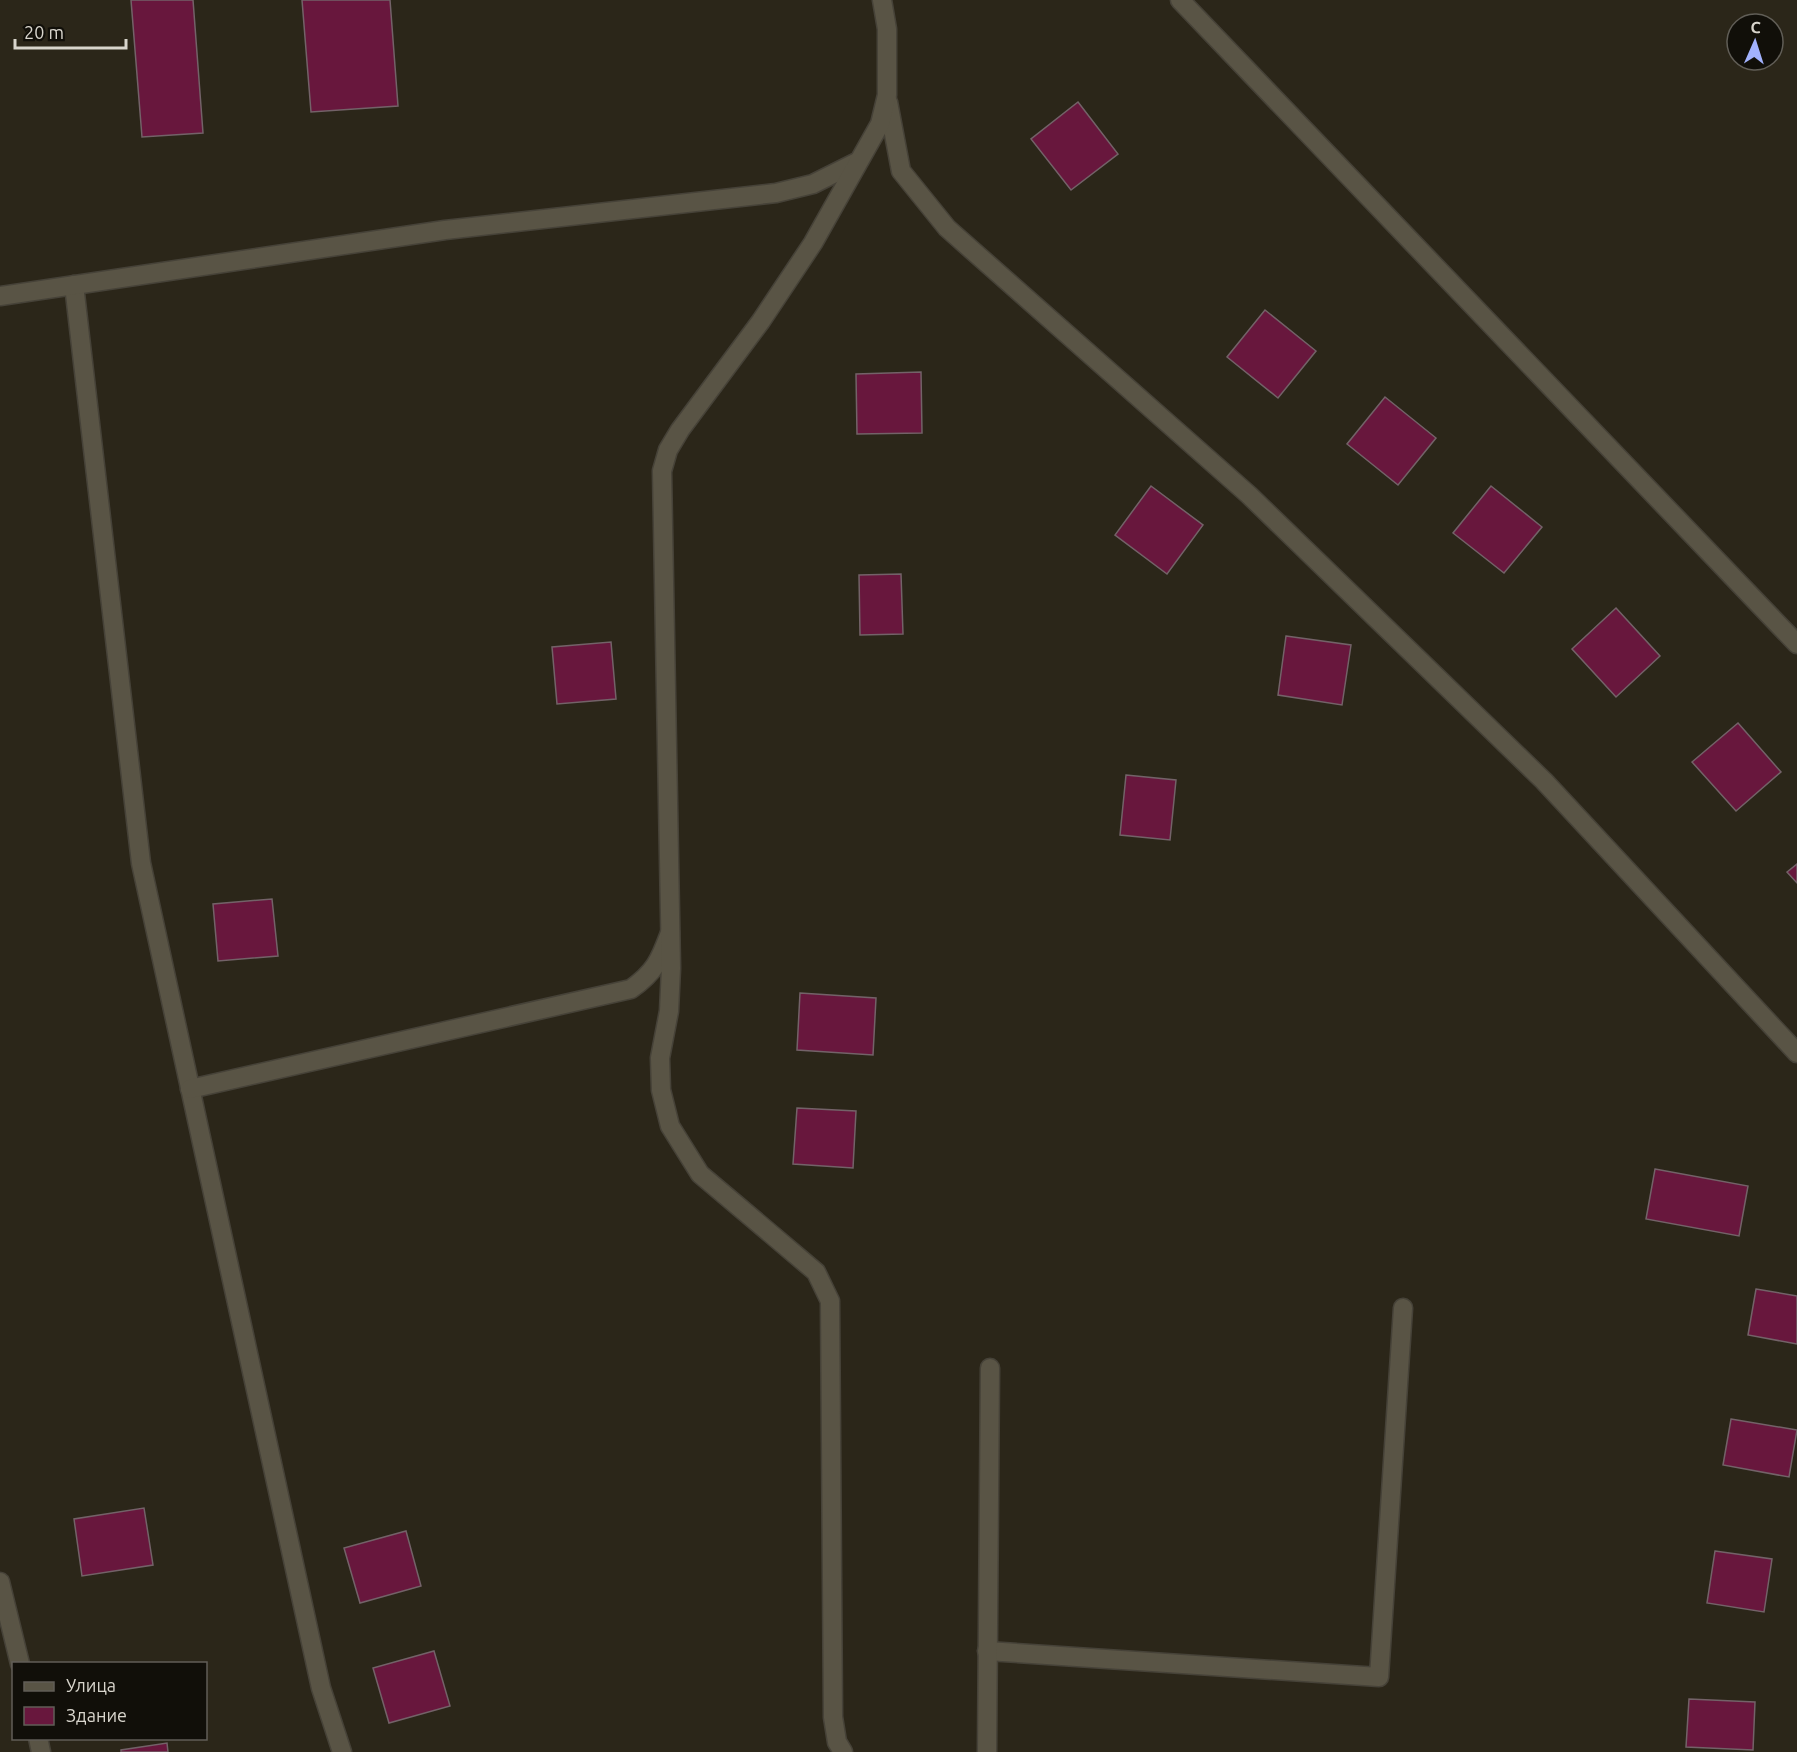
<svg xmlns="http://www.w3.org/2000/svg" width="1797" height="1752" viewBox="0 0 1797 1752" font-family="Ubuntu,sans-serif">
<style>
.building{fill:#68173d;stroke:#736268;stroke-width:1.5}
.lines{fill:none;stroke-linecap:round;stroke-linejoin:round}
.service-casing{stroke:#464238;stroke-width:21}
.minor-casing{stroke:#464238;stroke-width:21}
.tertiary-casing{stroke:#464238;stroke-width:21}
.service{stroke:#595445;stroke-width:18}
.minor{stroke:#595445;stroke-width:18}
.tertiary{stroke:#595445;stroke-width:18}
</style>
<rect width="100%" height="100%" fill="#2b2619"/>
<!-- building -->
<g class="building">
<path d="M131,0H193L203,133L142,137Z"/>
<path d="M302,0H390L398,106L311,112Z"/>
<path d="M1078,102L1118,154L1071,190L1031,139Z"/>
<path d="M1265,310L1316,351L1278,398L1227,357Z"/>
<path d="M921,372L922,433L857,434L856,374Z"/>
<path d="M1385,397L1436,438L1398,485L1347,444Z"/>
<path d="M1151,486L1203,525L1167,574L1115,535Z"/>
<path d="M1491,486L1542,527L1504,573L1453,533Z"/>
<path d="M901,574L903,634L860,635L859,575Z"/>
<path d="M1616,608L1660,656L1616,697L1572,649Z"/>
<path d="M1286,636L1351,645L1342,705L1278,695Z"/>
<path d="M611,642L616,699L557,704L552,647Z"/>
<path d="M1738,723L1781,772L1736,811L1692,762Z"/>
<path d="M1126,775L1176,780L1170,840L1120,835Z"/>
<path d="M1797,864V883L1787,872Z"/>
<path d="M272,899L278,956L218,961L213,904Z"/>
<path d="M800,993L876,998L873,1055L797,1050Z"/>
<path d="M797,1108L856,1111L853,1168L793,1164Z"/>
<path d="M1655,1169L1748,1186L1739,1236L1646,1219Z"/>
<path d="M1756,1289L1797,1296V1344L1748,1335Z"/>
<path d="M1731,1419L1797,1430L1789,1477L1723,1465Z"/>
<path d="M144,1508L153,1565L82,1576L74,1519Z"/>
<path d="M406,1531L421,1586L360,1603L344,1548Z"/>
<path d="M1715,1551L1772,1559L1764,1612L1707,1603Z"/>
<path d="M434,1651L450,1706L389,1723L373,1668Z"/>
<path d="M1689,1699L1755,1702L1753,1750L1686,1747Z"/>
<path d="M167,1743L168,1752H121V1750Z"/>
</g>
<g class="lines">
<!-- service casing -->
<g class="service-casing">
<g id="service">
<path d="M74,285L141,863L321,1688L342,1752"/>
<path d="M190,1089L631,989C655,972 660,960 670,933"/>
<path d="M0,1582L20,1664"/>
<path d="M38,1738L41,1752"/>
</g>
</g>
<!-- minor casing -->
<g class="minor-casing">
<g id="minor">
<path d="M888,102L901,171L947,228L1249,495L1544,781L1797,1053"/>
<path d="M0,296L445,230L776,193L813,184L855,163"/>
<path d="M987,1651L1379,1677L1403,1308"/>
<path d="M843,1752L837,1742L833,1717L830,1301L816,1272L700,1174L670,1126L661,1090L660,1058L669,1011L671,968L662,471L668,450L680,430L761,321L813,243L880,124L887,95V29L882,0"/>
<path d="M987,1752L990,1368"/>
</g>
</g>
<!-- tertiary casing -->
<g class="tertiary-casing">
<path id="tertiary" d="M1180,0L1797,644"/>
</g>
<!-- service -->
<use href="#service" class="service"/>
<!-- minor -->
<use href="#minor" class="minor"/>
<!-- tertiary -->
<use href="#tertiary" class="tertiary"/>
</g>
<!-- legend -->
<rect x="12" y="1662" width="195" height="78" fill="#110f09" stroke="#615e57" stroke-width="1.5"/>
<rect x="24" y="1682" width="30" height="9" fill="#595445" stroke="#615e57" stroke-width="1.5"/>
<text x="66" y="1692" font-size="18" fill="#d8d5cc">Улица</text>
<rect x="24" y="1707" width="30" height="18" fill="#68173d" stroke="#615e57" stroke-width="1.5"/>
<text x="66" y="1722" font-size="18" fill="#d8d5cc">Здание</text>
<!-- north arrow -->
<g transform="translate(1755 42) rotate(3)"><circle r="28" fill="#110f09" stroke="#615e57" stroke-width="1.5"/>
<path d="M0-4.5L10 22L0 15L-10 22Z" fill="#a2b2fd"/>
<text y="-9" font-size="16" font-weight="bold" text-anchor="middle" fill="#d8d5cc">С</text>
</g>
<!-- scale -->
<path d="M15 39v9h111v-9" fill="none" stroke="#d8d5cc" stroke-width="3"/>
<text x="24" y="39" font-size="18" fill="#d8d5cc" stroke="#110f09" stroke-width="4.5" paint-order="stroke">20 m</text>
</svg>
